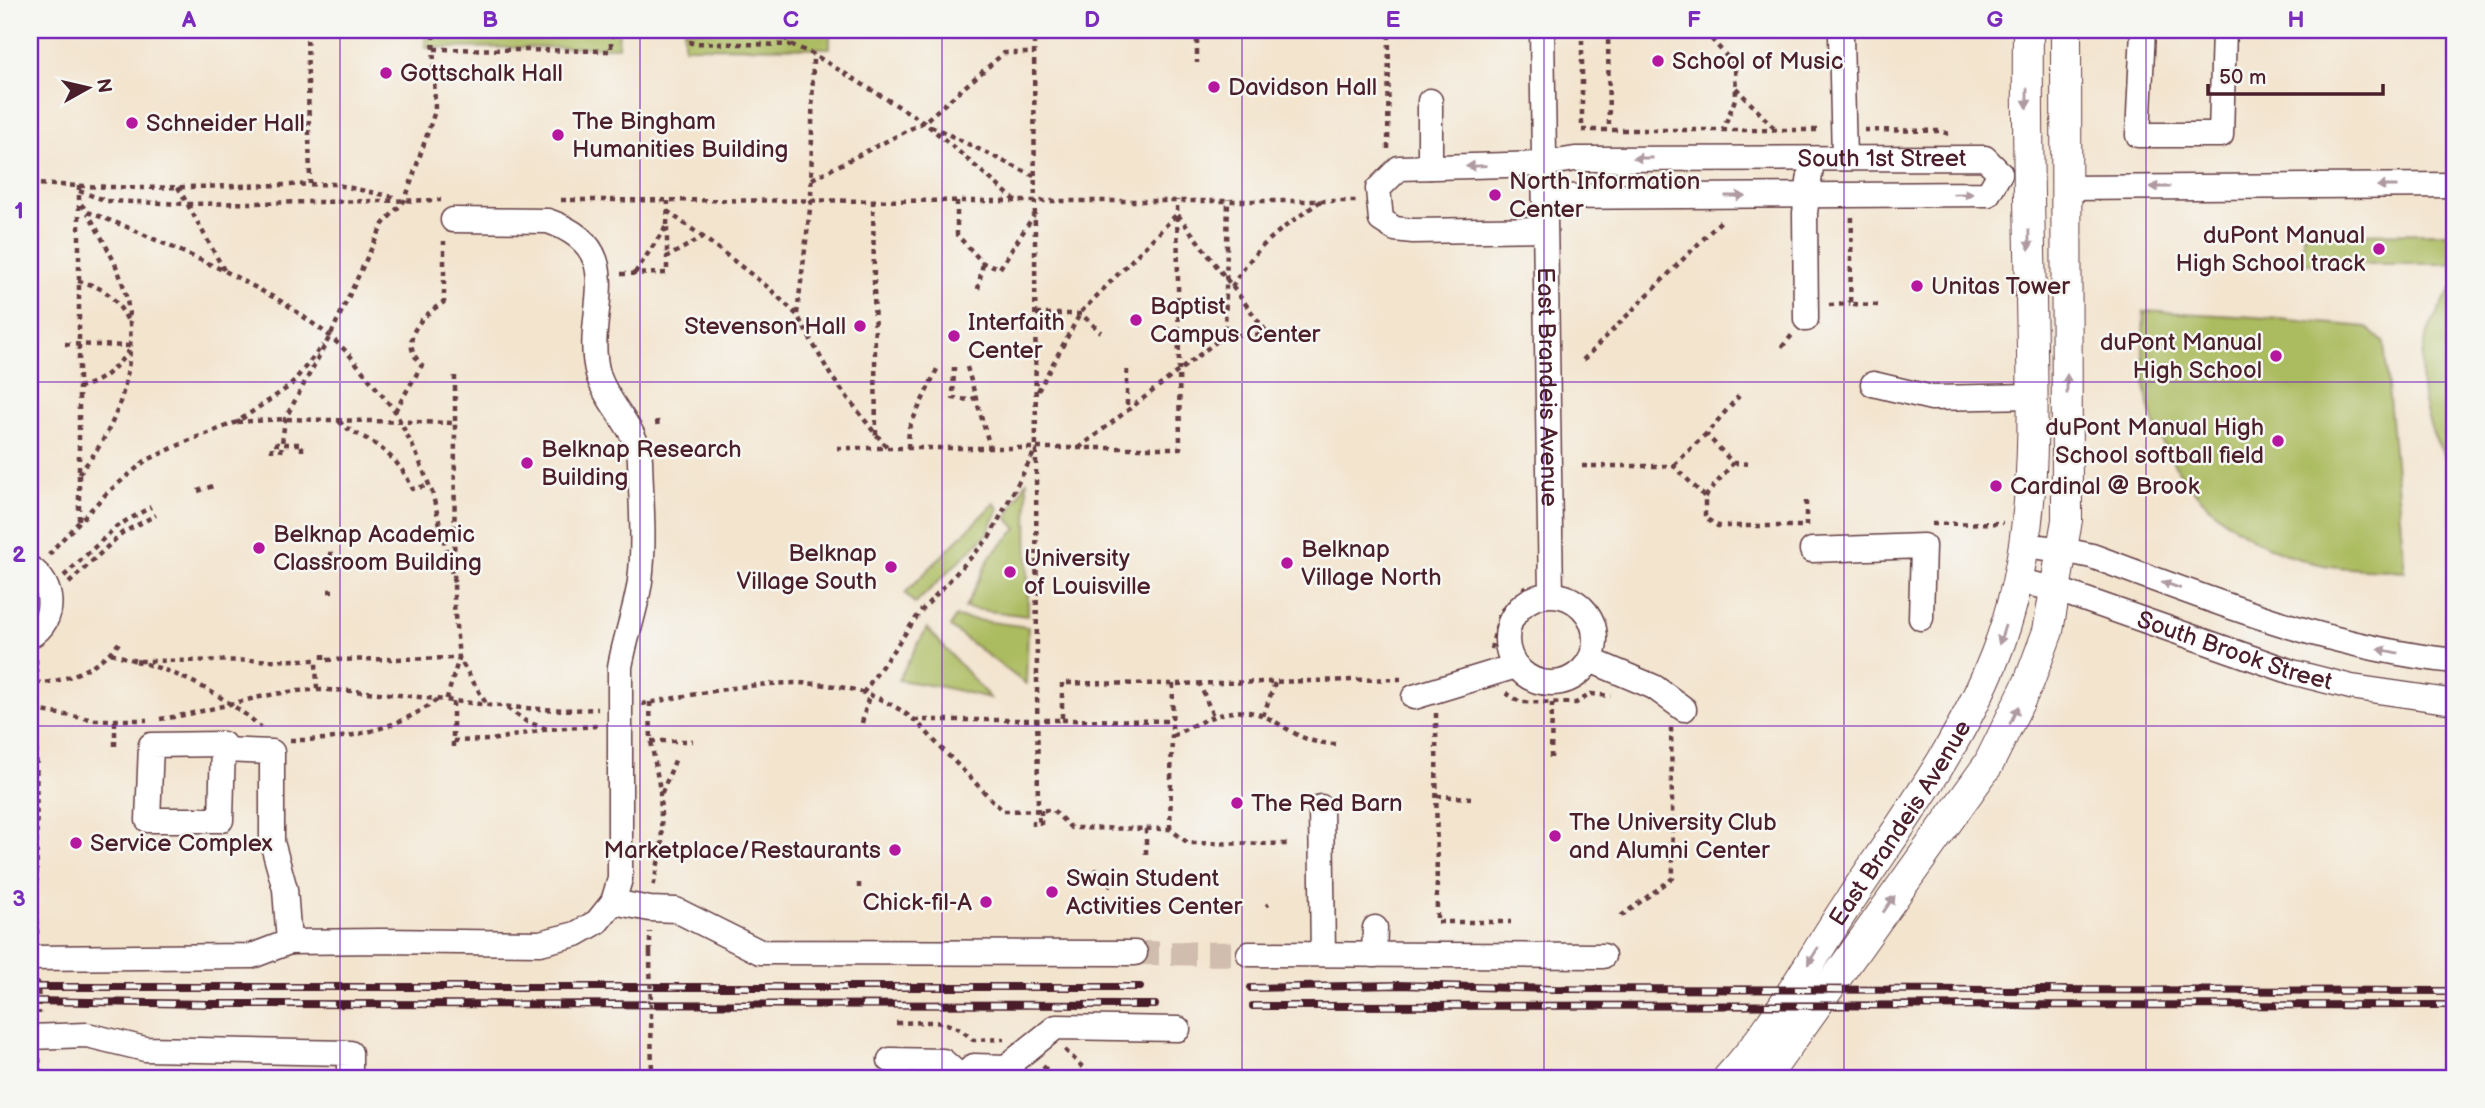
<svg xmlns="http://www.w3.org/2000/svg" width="2485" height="1108" viewBox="0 0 2485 1108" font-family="'Balsamiq Sans',sans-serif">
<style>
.green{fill:#abbb5e;stroke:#7a6d44;stroke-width:2}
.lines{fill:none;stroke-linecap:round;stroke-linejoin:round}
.minor-tunnel{stroke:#d1bdad;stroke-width:24;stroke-dasharray:24 12;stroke-linecap:butt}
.minor-casing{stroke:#633d43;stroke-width:27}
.major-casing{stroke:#633d43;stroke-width:32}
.path{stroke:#633d43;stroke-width:4.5;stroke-dasharray:5 5;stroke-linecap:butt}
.minor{stroke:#fff;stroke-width:24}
.major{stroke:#fff;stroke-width:30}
.rail-casing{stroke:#4a1f2b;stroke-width:8}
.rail{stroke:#f6f6f2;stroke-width:5;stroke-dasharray:16;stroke-linecap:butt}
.path-bridge{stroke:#633d43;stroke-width:4.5;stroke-dasharray:5 5;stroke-linecap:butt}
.oneway{fill:#ae9aa0}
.grid{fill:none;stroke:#7b2cbf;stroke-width:2;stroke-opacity:0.55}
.poi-dot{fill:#b5179e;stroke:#f6f6f2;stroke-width:2.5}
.labels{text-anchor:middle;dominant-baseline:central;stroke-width:5;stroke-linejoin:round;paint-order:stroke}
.poi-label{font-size:24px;fill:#4a1f2b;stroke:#f6f6f2;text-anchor:start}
.street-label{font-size:24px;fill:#4a1f2b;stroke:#f6f6f2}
.neatline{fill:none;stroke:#7b2cbf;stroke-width:2.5}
.grid-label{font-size:23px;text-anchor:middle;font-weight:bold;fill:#7b2cbf}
</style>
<rect width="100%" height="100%" fill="#f6f6f2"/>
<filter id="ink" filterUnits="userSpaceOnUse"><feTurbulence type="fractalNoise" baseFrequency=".0143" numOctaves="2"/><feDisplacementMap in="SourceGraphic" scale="14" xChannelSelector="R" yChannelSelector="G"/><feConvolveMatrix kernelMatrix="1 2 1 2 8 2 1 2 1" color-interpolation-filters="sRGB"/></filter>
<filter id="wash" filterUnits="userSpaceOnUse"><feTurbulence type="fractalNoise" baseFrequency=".00686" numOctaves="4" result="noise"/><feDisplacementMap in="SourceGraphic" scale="28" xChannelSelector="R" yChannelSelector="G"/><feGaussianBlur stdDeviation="1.57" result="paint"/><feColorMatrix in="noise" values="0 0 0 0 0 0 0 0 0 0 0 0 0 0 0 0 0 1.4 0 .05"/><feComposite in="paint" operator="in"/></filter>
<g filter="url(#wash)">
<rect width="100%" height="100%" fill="#f3e4ce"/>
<!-- green -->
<g class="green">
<path d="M425,30H619L618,47L426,48Z"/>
<path d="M684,30H830V48L684,47Z"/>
<path d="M2455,233V264H2303V234Z"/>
<path d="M2455,284V335L2449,362V387L2455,416V469C2426,436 2415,384 2425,342C2431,321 2443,301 2455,284Z"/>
<path d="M2144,311L2256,317L2367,327L2384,343L2405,571C2374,569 2341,570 2310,562C2232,541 2167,482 2148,401C2141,372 2143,342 2144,311Z"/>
<path d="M1027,480L1028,616L965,608L991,555L1017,529L1007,518Z"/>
<path d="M994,503L999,509L987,534L915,604L905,593Z"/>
<path d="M955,617L1028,627L1026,684L950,627Z"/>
<path d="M927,628L990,698L942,687L898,680Z"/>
</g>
</g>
<g filter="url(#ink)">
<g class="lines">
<!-- minor-tunnel -->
<path class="minor-tunnel" d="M1135,953L1249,954"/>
<!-- minor casing -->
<g class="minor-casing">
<g id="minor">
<path id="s1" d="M1542,30L1551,594"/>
<path d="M2143,30L2138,135H2221L2224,30"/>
<path d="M1841,36L1844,158"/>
<path d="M1430,167V101"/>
<path d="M2067,188L2455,185"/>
<path d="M1545,197L1988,194L2000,173"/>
<path d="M453,220L548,221C634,251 581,313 598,374C606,403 639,431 640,460C641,500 645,542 640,581C636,610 625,638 620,667V879L613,902L650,909L676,910L760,952L1135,953"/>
<path id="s2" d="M1544,229L1413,231L1395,229L1381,220L1378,189L1399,168L1544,164L1575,159L1985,158L2000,173"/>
<path d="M1806,319L1805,213L1812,159"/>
<path d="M1873,384L1932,398L2033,396"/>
<path d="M2024,545L2063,550L2092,556C2211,600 2328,648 2455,661"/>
<path d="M1812,550L1923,546L1921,618"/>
<path d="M30,568C55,584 57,621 30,636"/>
<path id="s3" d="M2018,581L2055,589L2292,672L2351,687L2455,702"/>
<circle cx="1551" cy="639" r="44"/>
<path d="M1590,660L1654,687L1684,709"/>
<path d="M1414,697L1516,666"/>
<path d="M223,744L221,820H148L151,745Z"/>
<path d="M1321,807L1323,954"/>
<path d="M289,942L382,941L540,943L576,934L597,922L613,902"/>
<path d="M1249,954L1603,956"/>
<path d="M1374,955L1375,928"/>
<path d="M30,958L252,956L289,942L285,889L272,842V752L223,750"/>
<path d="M30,1037L87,1035L145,1049L350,1053V1078"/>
<path d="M890,1060L943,1061L961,1077"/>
<path d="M1006,1067L1056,1027L1178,1029"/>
<path d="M960,1078L974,1066L1006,1067L1016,1078"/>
</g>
</g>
<!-- major casing -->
<g class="major-casing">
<g id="major">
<path id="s4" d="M1728,1078C1776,1027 1813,954 1853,896C1905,818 1960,744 1995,656C2040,542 2033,418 2031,297C2029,208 2027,119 2028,30"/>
<path d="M1762,1078L1776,1062L1988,765L2029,682L2048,631L2067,520L2066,30"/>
</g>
</g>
<!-- path -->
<g class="path">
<path d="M307,30L310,184"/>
<path d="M692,30L691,43L791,45"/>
<path d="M777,30L792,45L813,54L924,122L1016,201H1358"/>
<path d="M1034,30L1037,678"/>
<path d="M1197,30V63"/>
<path d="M1582,30V130H1820"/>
<path d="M1608,30L1609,130"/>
<path d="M1708,30V35L1735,66L1736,97L1723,130"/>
<path d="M434,49L611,51V30"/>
<path d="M1736,88L1776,130"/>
<path d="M931,126L1034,176"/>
<path d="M1864,130L1941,131L1949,134"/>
<path d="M1388,149L1389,30"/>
<path d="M812,179L924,122L1004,53H1034"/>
<path d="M30,184L139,188L333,184L398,198"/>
<path d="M79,185V202L88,212L127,227L225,271L286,304L330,336L347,352L395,411L416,453L432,492L455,586"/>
<path d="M178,187L224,270"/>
<path d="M79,191L107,201L188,204L441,200"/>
<path d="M561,200L1016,201"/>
<path d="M873,200L876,435"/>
<path d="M957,201V235L983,263L1000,268L1034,215"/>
<path d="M667,211L703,237"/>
<path d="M1178,215L1269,335"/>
<path d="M1852,217L1850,304L1878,305"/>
<path d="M667,225L668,201"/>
<path d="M635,273L667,225V257"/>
<path d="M621,274L667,273V257L703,237L769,288L797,315L831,376L874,432L888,448"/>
<path d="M78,281C105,287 115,297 128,321"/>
<path d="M1232,287C1257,243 1282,229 1322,200"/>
<path d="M978,289L983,263"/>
<path d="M1829,305L1850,304"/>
<path d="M797,314L811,201L813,54"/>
<path d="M1036,314H1081L1101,332"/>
<path d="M1225,335L1301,334"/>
<path d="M65,344L130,346"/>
<path d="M1782,347L1792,335"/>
<path d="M1583,360L1723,219"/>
<path d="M954,367L953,398L969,400L977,397"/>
<path d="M967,367L990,447"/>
<path d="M1127,370V409"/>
<path d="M455,376V423"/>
<path d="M78,387C102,383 114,369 129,351"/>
<path d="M1038,391L1081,312L1176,215"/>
<path d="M395,411L422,365C397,340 421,316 444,302V241"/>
<path d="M657,420L658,430"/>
<path d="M339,421C347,430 356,433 367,439C386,450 405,468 412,489L430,485"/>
<path d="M237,422L285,419L455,423L454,605L459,658L487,705"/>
<path d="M837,448H1180L1177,200"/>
<path d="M908,448L909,428L939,365"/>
<path d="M1079,448L1225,335L1228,199"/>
<path d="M272,452V444H302V452"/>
<path d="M281,452L285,419L330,336L383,224L405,200L435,111L433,30"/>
<path d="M1733,463L1751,464"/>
<path d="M1674,465L1706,434"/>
<path d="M1582,466H1674L1705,497V518L1718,526H1804"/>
<path d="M79,474C88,462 97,451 104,438C131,392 139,326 120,276C112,254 99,234 88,213"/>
<path d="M198,491L213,486"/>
<path d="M1705,497L1733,463L1706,434L1739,396"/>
<path d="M1806,501V526"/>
<path d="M79,520V203"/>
<path d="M1932,524L2003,523"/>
<path d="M328,554H335"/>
<path d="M49,555L57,545L106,494L145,461L190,440L237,422L290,386L323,345"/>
<path d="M64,576L117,526L151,507"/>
<path d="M69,583L122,533L156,515"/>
<path d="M328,591H334"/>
<path d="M1491,649L1500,612L1529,584"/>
<path d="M111,653L136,661L316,660L317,690"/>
<path d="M323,654V660L459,658L446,701"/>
<path d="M36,659L37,937"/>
<path d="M136,661C186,675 221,694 261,727"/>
<path d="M1199,682L1213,716"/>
<path d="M36,683C66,683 99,666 119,643"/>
<path d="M863,693L921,611L989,538L1036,449"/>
<path d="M1506,693L1520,702L1576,703L1591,694L1611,696"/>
<path d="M453,702V750"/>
<path d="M650,702L651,741L660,790L662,844L653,888"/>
<path d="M642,704C728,689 837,659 913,719C924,728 933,740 943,750C963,770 983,791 1003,811L1053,810L1071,828L1170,829L1188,843L1291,844"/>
<path d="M507,708L527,722L548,729"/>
<path d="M1436,713L1437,922H1511"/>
<path d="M1263,716L1276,680"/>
<path d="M30,719L35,710L96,720H147"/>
<path d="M160,719C214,712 267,689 322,690C415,691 505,714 598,709"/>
<path d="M914,720H1062V683L1173,684L1401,679"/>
<path d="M1062,720L1172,721"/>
<path d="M115,721V747"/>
<path d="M862,723L869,695"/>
<path d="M1173,736C1200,721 1235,702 1266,717C1296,732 1301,743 1337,744"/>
<path d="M290,740C342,741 395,731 437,700"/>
<path d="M453,741L491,740L549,729L598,726"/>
<path d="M651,741H693"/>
<path d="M1551,758L1552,702"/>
<path d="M662,793L676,758"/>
<path d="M1437,796L1471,798"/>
<path d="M1041,810V825"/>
<path d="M1033,826V820L1041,819"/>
<path d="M1170,829L1173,684"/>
<path d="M1146,854V829"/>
<path d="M661,855H681"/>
<path d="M1096,872V868"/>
<path d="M1108,885H1111"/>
<path d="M859,888V883"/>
<path d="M1266,906L1269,904"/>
<path d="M1621,916L1673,878L1671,726"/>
<path d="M650,953V932"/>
<path d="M38,981L39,1014"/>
<path d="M896,1023C929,1023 948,1016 973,1040L1004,1039"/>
<path d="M1065,1050L1094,1078"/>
<path d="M39,1058L40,1078"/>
<path d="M1043,1066L1055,1078"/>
</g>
<!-- minor -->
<use href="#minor" class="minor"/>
<!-- major -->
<use href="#major" class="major"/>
<!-- rail casing -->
<g class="rail-casing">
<g id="rail">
<path d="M30,987H1140"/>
<path d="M1251,988L1398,985L1555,989L2455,991"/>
<path d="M30,1001L210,1004L1155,1005"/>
<path d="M1253,1006L2455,1005"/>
</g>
</g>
<!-- rail -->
<use href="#rail" class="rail"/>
<!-- path-bridge -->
<g class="path-bridge">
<path d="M1037,678L1038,815"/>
<path d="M650,953L652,1078"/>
</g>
</g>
<!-- one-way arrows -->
<defs><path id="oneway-solid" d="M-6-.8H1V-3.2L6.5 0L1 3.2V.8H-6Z" transform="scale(1.75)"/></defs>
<g class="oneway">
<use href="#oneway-solid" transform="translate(2027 98) rotate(90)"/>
<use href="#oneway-solid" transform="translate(1643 158) rotate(180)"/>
<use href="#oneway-solid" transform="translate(1476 166) rotate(178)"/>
<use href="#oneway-solid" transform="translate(2387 186) rotate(180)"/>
<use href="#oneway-solid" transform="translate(2160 187) rotate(180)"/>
<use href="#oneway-solid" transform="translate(1963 194) rotate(-1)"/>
<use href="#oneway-solid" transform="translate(1735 196)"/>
<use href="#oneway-solid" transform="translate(2029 240) rotate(89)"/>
<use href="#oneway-solid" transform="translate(2067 384) rotate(-90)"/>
<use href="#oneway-solid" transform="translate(2171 585) rotate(-160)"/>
<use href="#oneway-solid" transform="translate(2002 635) rotate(108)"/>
<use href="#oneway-solid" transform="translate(2388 651) rotate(-169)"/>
<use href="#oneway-solid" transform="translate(2014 715) rotate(-65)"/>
<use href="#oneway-solid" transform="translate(1889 904) rotate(-55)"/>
<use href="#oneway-solid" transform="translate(1813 956) rotate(122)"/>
</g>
</g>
<!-- grid -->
<path class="grid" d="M340,30V1078M640,30V1078M942,30V1078M1242,30V1078M1544,30V1078M1844,30V1078M2146,30V1078M30,382H2455M30,726H2455"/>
<!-- markers -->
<g class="poi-dot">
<circle cx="1658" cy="61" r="7"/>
<circle cx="386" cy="73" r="7"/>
<circle cx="1214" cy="87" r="7"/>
<circle cx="132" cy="123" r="7"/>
<circle cx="558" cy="135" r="7"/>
<circle cx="1495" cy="195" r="7"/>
<circle cx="2379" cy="249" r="7"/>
<circle cx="1917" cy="286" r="7"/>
<circle cx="1136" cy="320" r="7"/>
<circle cx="860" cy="326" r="7"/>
<circle cx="954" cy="336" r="7"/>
<circle cx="2276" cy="356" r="7"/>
<circle cx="2278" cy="441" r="7"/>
<circle cx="527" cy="463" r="7"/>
<circle cx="1996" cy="486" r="7"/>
<circle cx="259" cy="548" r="7"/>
<circle cx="1287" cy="563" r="7"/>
<circle cx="891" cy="567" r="7"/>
<circle cx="1010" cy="572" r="7"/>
<circle cx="1237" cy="803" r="7"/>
<circle cx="1555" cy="836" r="7"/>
<circle cx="76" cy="843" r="7"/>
<circle cx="895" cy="850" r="7"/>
<circle cx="1052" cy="892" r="7"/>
<circle cx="986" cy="902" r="7"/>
</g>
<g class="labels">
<!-- poi labels -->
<g class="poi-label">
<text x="1672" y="61">School of Music</text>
<text x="400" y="73">Gottschalk Hall</text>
<text x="1228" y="87">Davidson Hall</text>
<text x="572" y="121">The Bingham<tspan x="572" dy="28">Humanities Building</tspan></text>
<text x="146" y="123">Schneider Hall</text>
<text x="1509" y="181">North Information<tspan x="1509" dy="28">Center</tspan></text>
<text x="2365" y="235" text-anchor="end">duPont Manual<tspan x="2365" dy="28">High School track</tspan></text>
<text x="1931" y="286">Unitas Tower</text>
<text x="1150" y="306">Baptist<tspan x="1150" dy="28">Campus Center</tspan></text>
<text x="968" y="322">Interfaith<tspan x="968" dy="28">Center</tspan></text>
<text x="846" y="326" text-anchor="end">Stevenson Hall</text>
<text x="2262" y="342" text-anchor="end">duPont Manual<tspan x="2262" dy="28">High School</tspan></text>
<text x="2264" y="427" text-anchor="end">duPont Manual High<tspan x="2264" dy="28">School softball field</tspan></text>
<text x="541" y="449">Belknap Research<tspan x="541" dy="28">Building</tspan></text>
<text x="2010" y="486">Cardinal @ Brook</text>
<text x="273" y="534">Belknap Academic<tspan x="273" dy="28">Classroom Building</tspan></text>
<text x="1301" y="549">Belknap<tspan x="1301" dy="28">Village North</tspan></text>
<text x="877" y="553" text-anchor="end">Belknap<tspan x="877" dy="28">Village South</tspan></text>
<text x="1024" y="558">University<tspan x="1024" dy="28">of Louisville</tspan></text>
<text x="1251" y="803">The Red Barn</text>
<text x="1569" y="822">The University Club<tspan x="1569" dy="28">and Alumni Center</tspan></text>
<text x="90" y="843">Service Complex</text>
<text x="881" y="850" text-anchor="end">Marketplace/Restaurants</text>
<text x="1066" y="878">Swain Student<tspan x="1066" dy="28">Activities Center</tspan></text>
<text x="972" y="902" text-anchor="end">Chick-fil-A</text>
</g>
<!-- street labels -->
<g class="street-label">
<text stroke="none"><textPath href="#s2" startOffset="710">South 1st Street</textPath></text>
<text stroke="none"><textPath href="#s1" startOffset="357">East Brandeis Avenue</textPath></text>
<text stroke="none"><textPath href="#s3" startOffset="228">South Brook Street</textPath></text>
<text stroke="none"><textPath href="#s4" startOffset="308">East Brandeis Avenue</textPath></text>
</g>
</g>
<!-- margin -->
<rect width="2485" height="1108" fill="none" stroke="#f6f6f2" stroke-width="77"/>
<!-- north arrow -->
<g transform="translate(88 88) rotate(82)" stroke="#f6f6f2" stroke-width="5" paint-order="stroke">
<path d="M0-5L12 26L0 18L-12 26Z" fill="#4a1f2b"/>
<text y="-10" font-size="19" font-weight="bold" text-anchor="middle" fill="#4a1f2b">N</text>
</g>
<!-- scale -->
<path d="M2208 84v10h175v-10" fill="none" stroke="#4a1f2b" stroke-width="3.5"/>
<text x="2219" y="84" font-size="21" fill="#4a1f2b" stroke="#f6f6f2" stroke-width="5" paint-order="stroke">50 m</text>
<rect x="38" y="38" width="2408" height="1032" class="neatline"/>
<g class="grid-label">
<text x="189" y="27">A</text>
<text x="490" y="27">B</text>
<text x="791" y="27">C</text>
<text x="1092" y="27">D</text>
<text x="1393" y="27">E</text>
<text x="1694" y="27">F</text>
<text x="1995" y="27">G</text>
<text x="2296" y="27">H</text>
<text x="19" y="218">1</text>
<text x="19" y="562">2</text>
<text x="19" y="906">3</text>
</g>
</svg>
